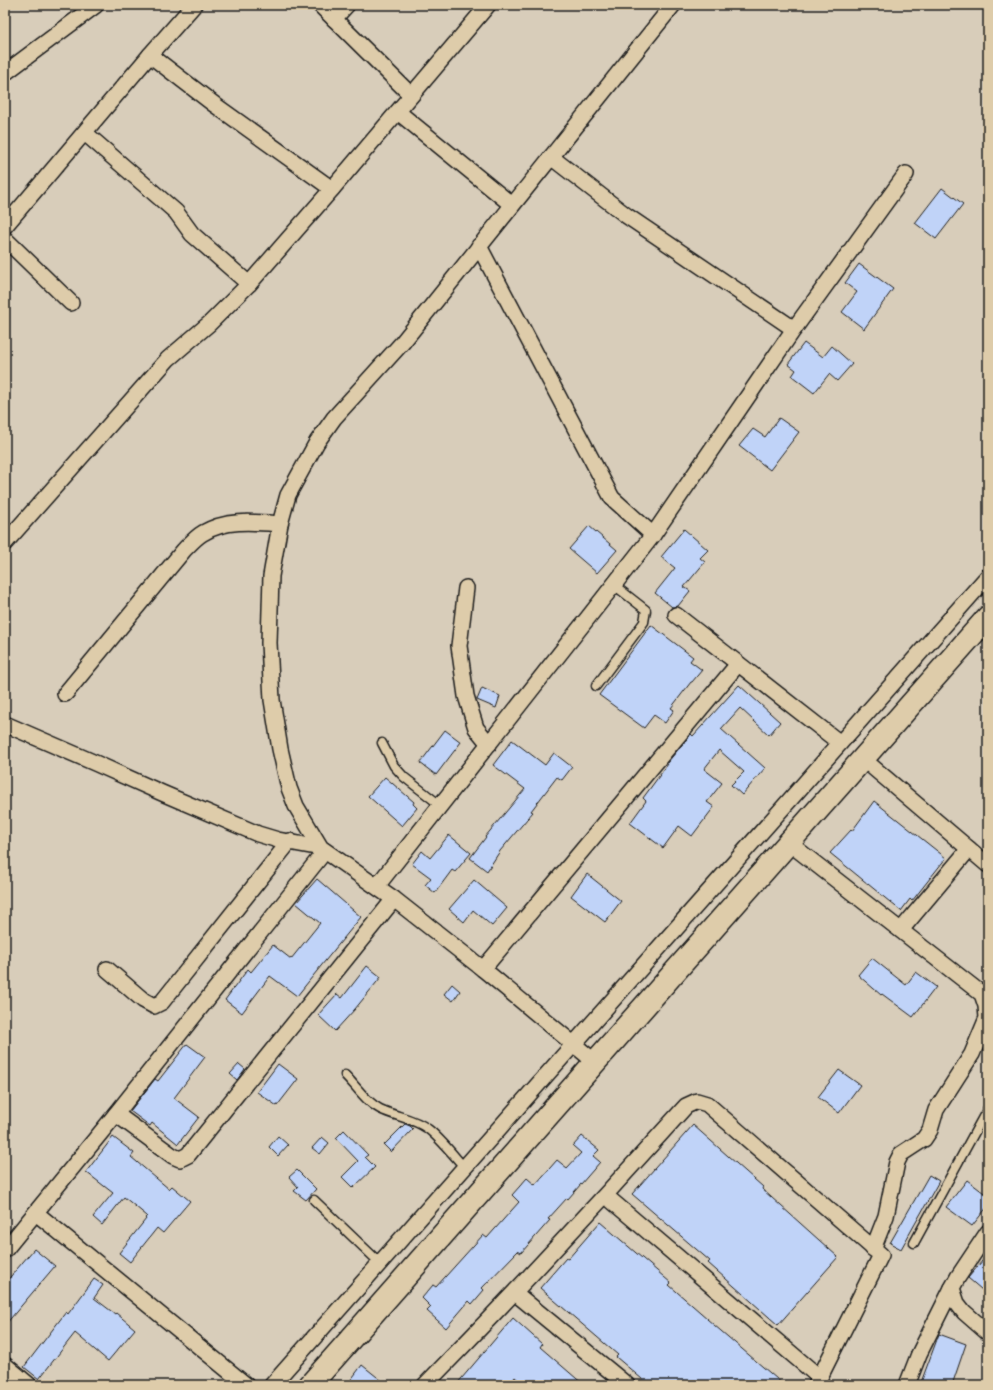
<svg xmlns="http://www.w3.org/2000/svg" width="993" height="1390" viewBox="0 0 993 1390" font-family="Kalam,sans-serif">
<style>
.building{fill:#c0d3f8;stroke:#1c1c1c}
.lines{fill:none;stroke-linecap:round;stroke-linejoin:round}
.lane-casing{stroke:#1c1c1c;stroke-width:11}
.street-casing{stroke:#1c1c1c;stroke-width:18}
.secondary-casing{stroke:#1c1c1c;stroke-width:25}
.lane{stroke:#deccaa;stroke-width:8}
.street{stroke:#deccaa;stroke-width:15}
.secondary{stroke:#deccaa;stroke-width:22}
</style>
<rect width="100%" height="100%" fill="#d8cdba"/>
<filter id="ink" filterUnits="userSpaceOnUse"><feTurbulence type="fractalNoise" baseFrequency=".025" numOctaves="2"/><feDisplacementMap in="SourceGraphic" scale="8" xChannelSelector="R" yChannelSelector="G"/><feConvolveMatrix kernelMatrix="1 2 1 2 8 2 1 2 1" color-interpolation-filters="sRGB"/></filter>
<g filter="url(#ink)">
<!-- building -->
<g class="building">
<path d="M942,188L963,204L936,239L915,223Z"/>
<path d="M859,264L893,289L864,329L842,312L857,292L845,283Z"/>
<path d="M804,343L823,357L832,346L852,364L837,381L829,374L814,393L792,376L796,370L788,364Z"/>
<path d="M779,418L799,432L770,470L739,446L753,429L765,437Z"/>
<path d="M589,526L617,550L597,573L569,549Z"/>
<path d="M684,529L708,550L700,558L705,562L684,587L690,591L678,606L672,607L655,593L675,568L661,557Z"/>
<path d="M651,625L693,657L690,661L702,670L692,682H691L671,708L674,710L665,723L654,715L644,728L599,695Z"/>
<path d="M739,685L780,722L769,735L740,708L721,729L765,768L742,795L731,785L744,772L719,750L704,769L722,783L707,802L714,807L692,836L679,826L663,848L630,823L646,801L643,798L668,764L667,763L691,734L693,736Z"/>
<path d="M482,688L500,696L496,708L477,700Z"/>
<path d="M445,730L461,742L436,775L420,763Z"/>
<path d="M512,740L545,765L554,753L572,767L562,780L557,777L531,811L533,812L500,851L487,871L470,858L486,837H485L525,789L493,765Z"/>
<path d="M385,777L414,802L413,804L417,808L402,826L368,796Z"/>
<path d="M874,801L946,858L912,901L910,899L901,911L830,853L851,830L852,831Z"/>
<path d="M449,835L471,853L455,872L452,870L435,893L425,885L431,878L412,864L422,851L430,858Z"/>
<path d="M587,874L621,901L605,922L571,896Z"/>
<path d="M317,879L361,917L321,966L297,996L270,976L242,1013L225,1000L248,969L251,972L273,945L291,959L320,923L296,903Z"/>
<path d="M474,880L507,908L492,926L473,910L464,922L449,909Z"/>
<path d="M872,958L906,985L916,972L936,987L913,1017L882,994L881,995L858,975Z"/>
<path d="M367,966L381,977L355,1009L335,1031L318,1015L337,994L342,998Z"/>
<path d="M452,984L460,991L453,1001L444,994Z"/>
<path d="M187,1044L205,1057L174,1098L199,1117L178,1144L152,1123L150,1126L130,1111L155,1079L158,1081Z"/>
<path d="M239,1064L245,1069L237,1080L230,1074Z"/>
<path d="M278,1064L298,1079L277,1106L257,1092Z"/>
<path d="M839,1070L860,1085L839,1113L818,1097Z"/>
<path d="M405,1124L410,1126L413,1129L391,1152L384,1145Z"/>
<path d="M693,1125L763,1187L762,1189L838,1257L778,1325L708,1263L710,1261L632,1194Z"/>
<path d="M344,1130L368,1155L365,1157L375,1167L353,1188L342,1177L358,1161L336,1138Z"/>
<path d="M278,1136L288,1145L278,1156L269,1147Z"/>
<path d="M582,1136L599,1150L593,1156L600,1162L568,1199L567,1198L548,1219L550,1220L521,1253L518,1251L482,1288L484,1290L472,1304L469,1301L446,1328L427,1311L431,1307L422,1298L433,1285L436,1287L483,1235L487,1238L519,1202L512,1195L527,1178L535,1185L557,1160L567,1168L581,1153L573,1146Z"/>
<path d="M113,1137L134,1153L131,1157L169,1189L172,1186L190,1201L163,1233L157,1228L130,1262L119,1253L146,1219L145,1218L147,1216L124,1197L102,1225L93,1217L113,1193L86,1172Z"/>
<path d="M322,1137L329,1143L320,1154L312,1148Z"/>
<path d="M297,1170L316,1189L306,1200L294,1191L298,1187L289,1177Z"/>
<path d="M929,1175L939,1181L901,1249L890,1243Z"/>
<path d="M967,1180L988,1196V1206L972,1226L946,1207Z"/>
<path d="M600,1222L671,1283L669,1285L708,1319H707L784,1385H649L616,1357L618,1355L540,1288L566,1258L568,1259Z"/>
<path d="M34,1249L55,1266L5,1325V1283Z"/>
<path d="M988,1254V1295L968,1278Z"/>
<path d="M94,1279L103,1285L94,1298L115,1314L116,1313L135,1329L108,1361L75,1333L39,1379L24,1367L66,1312L68,1314Z"/>
<path d="M513,1318L542,1344L540,1347L584,1385H524L515,1377L508,1385H456Z"/>
<path d="M939,1334L966,1344L952,1385H920Z"/>
<path d="M362,1365L387,1385H347Z"/>
</g>
<g class="lines">
<!-- lane casing -->
<g class="lane-casing">
<g id="lane">
<path d="M596,686L644,622L646,610L614,585"/>
<path d="M382,743L394,766L404,777L440,805"/>
<path d="M345,1075C356,1086 366,1102 380,1109C396,1117 414,1118 428,1129C440,1138 454,1156 464,1167"/>
<path d="M314,1200L380,1263"/>
<path d="M914,1243L988,1108"/>
</g>
</g>
<!-- street casing -->
<g class="street-casing">
<g id="street">
<path d="M320,5L411,95"/>
<path d="M334,19L347,5"/>
<path d="M150,55L194,5"/>
<path d="M5,73L96,5"/>
<path d="M398,112L512,205"/>
<path d="M85,133L176,212L192,234L249,284"/>
<path d="M551,157L627,216L794,329"/>
<path d="M5,226L150,55L215,105L332,189"/>
<path d="M5,239L71,303"/>
<path d="M479,246L612,498L653,535"/>
<path d="M5,543L168,359L210,323L249,284L332,189L488,5"/>
<path d="M466,588L459,646L466,696L476,728L489,744"/>
<path d="M676,615L840,743"/>
<path d="M65,694L184,550C190,544 196,537 203,533C226,519 254,522 280,524"/>
<path d="M5,724L95,763L162,793L258,834L278,840L321,848"/>
<path d="M863,759L988,865"/>
<path d="M789,843L982,994L986,1006L987,1018L972,1054L936,1110L930,1130L924,1139L901,1154L897,1162L886,1216L873,1249"/>
<path d="M377,886L653,535L794,329L906,174"/>
<path d="M901,930L969,849"/>
<path d="M107,969L143,1000L154,1006L162,1002L290,841"/>
<path d="M483,969L738,664"/>
<path d="M595,1062L483,969L394,899L321,848L296,806L289,788L280,749L272,700L269,643L271,576L280,524L288,495L317,442L334,418L402,343L673,5"/>
<path d="M116,1114L173,1156L180,1159L188,1155L394,899"/>
<path d="M606,1196L819,1377"/>
<path d="M36,1213L246,1385"/>
<path d="M988,1232L958,1277L952,1288L957,1303L964,1312L988,1333"/>
<path d="M5,1250L116,1114L325,851"/>
<path d="M515,1293L627,1385"/>
<path d="M5,1365L29,1385"/>
<path d="M272,1385L988,576"/>
<path d="M425,1385C514,1294 601,1201 686,1106L697,1101L707,1104L881,1255L816,1385"/>
<path d="M907,1385L919,1354L952,1288"/>
</g>
</g>
<!-- secondary casing -->
<g class="secondary-casing">
<path id="secondary" d="M310,1385L988,617"/>
</g>
<!-- lane -->
<use href="#lane" class="lane"/>
<!-- street -->
<use href="#street" class="street"/>
<!-- secondary -->
<use href="#secondary" class="secondary"/>
</g>
</g>
<!-- margin -->
<rect width="993" height="1390" fill="none" stroke="#deccaa" stroke-width="20"/>
<rect x="10" y="10" width="973" height="1370" fill="none" stroke="#1c1c1c" stroke-width="1.5" filter="url(#ink)"/>
</svg>
